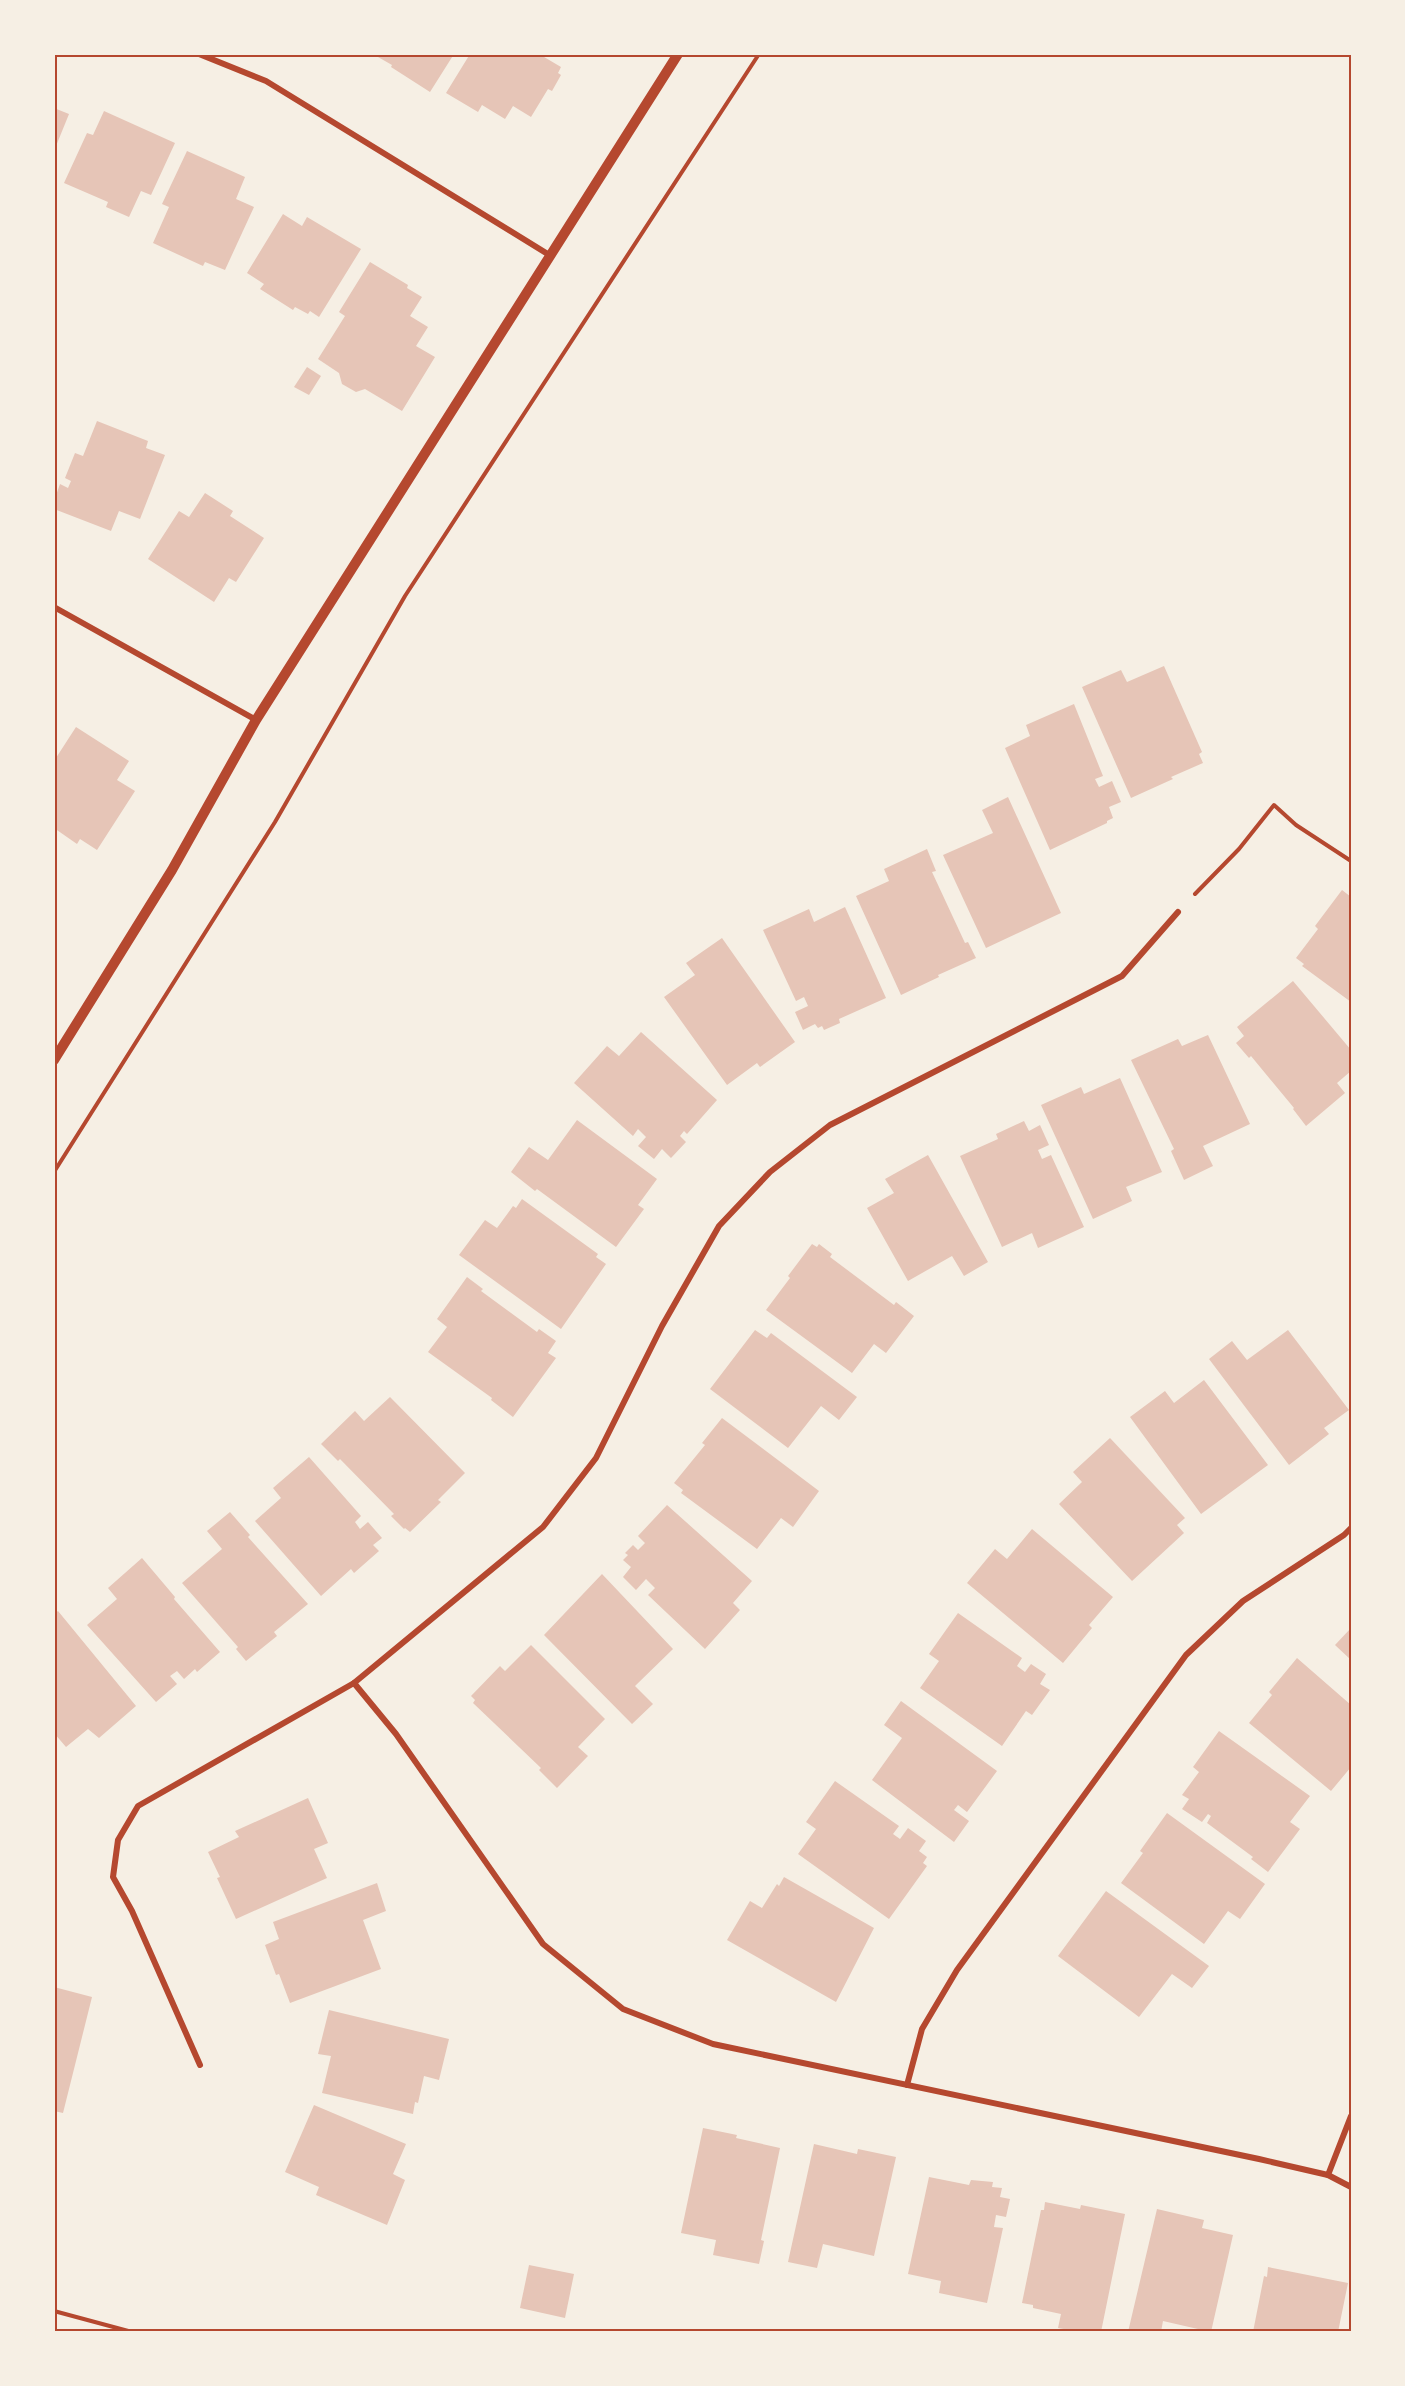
<svg xmlns="http://www.w3.org/2000/svg" width="1405" height="2386" viewBox="0 0 1405 2386" font-family="Cabin,sans-serif">
<style>
.building{fill:#e6c5b7}
.lines{fill:none;stroke-linecap:round;stroke-linejoin:round}
.path{stroke:#b5482f;stroke-width:4}
.minor{stroke:#b5482f;stroke-width:6}
.tertiary{stroke:#b5482f;stroke-width:10}
.neatline{fill:none;stroke:#b5482f;stroke-width:2}
</style>
<rect width="100%" height="100%" fill="#f6efe4"/>
<!-- building -->
<g class="building">
<path d="M379,54H454L430,92L391,67L392,65L378,57Z"/>
<path d="M470,54H539L561,67L558,73L561,75L552,91L548,89L531,117L513,106L505,119L482,105L478,112L446,93Z"/>
<path d="M54,108L69,114L54,151Z"/>
<path d="M104,111L175,143L151,195L141,191L129,217L106,207L108,202L64,183L87,133L93,135Z"/>
<path d="M187,151L245,177L236,199L254,207L225,270L205,262L203,266L153,243L169,207L162,204Z"/>
<path d="M283,214L302,226L307,217L361,249L319,317L310,311L308,314L295,307L293,310L260,289L264,284L247,273Z"/>
<path d="M370,262L408,285L407,288L422,297L410,316L428,327L416,346L435,357L402,411L365,389L356,392L342,384L339,373L318,359L345,316L339,312Z"/>
<path d="M307,367L321,376L309,395L294,387Z"/>
<path d="M97,421L148,441L146,448L165,455L140,519L119,511L111,531L54,509V501L60,484L68,488L71,481L65,478L75,453L83,456Z"/>
<path d="M205,493L233,511L230,516L264,538L236,582L229,578L214,602L148,559L179,511L189,517Z"/>
<path d="M1164,666L1202,752L1199,754L1203,763L1171,777L1173,779L1131,798L1082,687L1121,670L1127,682Z"/>
<path d="M1074,704L1103,776L1095,779L1099,787L1112,781L1121,802L1109,807L1113,818L1107,821V823L1050,850L1005,748L1030,736L1026,725Z"/>
<path d="M76,727L129,761L117,780L135,791L97,850L80,839L77,844L54,828V761Z"/>
<path d="M1008,797L1061,913L986,948L943,855L993,833L982,810Z"/>
<path d="M927,849L936,871L932,872L965,943L968,942L976,958L938,975L939,977L901,995L856,896L889,881L884,869Z"/>
<path d="M1342,890L1351,897V1002L1302,966L1304,964L1296,958L1318,929L1315,926Z"/>
<path d="M845,907L886,998L839,1019L840,1023L824,1030L822,1026L818,1028L815,1024L803,1030L795,1012L808,1006L804,997L796,1001L763,930L809,909L814,922Z"/>
<path d="M722,938L795,1042L760,1067L757,1063L727,1085L664,997L695,975L686,963Z"/>
<path d="M1293,981L1351,1050V1071L1337,1083L1345,1093L1306,1126L1293,1109L1294,1108L1251,1056L1249,1058L1236,1043L1244,1036L1237,1027Z"/>
<path d="M641,1032L717,1100L687,1134L684,1131L680,1136L686,1142L671,1158L662,1149L654,1159L638,1146L646,1137L638,1129L633,1136L574,1083L607,1046L619,1056Z"/>
<path d="M1208,1035L1250,1124L1203,1146L1213,1166L1184,1180L1171,1151L1174,1149L1131,1060L1178,1039L1182,1046Z"/>
<path d="M1120,1078L1162,1172L1126,1187L1132,1201L1093,1219L1041,1105L1081,1087L1084,1094Z"/>
<path d="M577,1120L657,1179L638,1205L644,1209L616,1247L537,1189L535,1191L511,1172L529,1147L548,1160Z"/>
<path d="M1024,1121L1029,1131L1040,1125L1049,1145L1038,1150L1042,1159L1051,1155L1084,1227L1038,1248L1032,1233L1002,1247L960,1156L998,1139L996,1134Z"/>
<path d="M928,1155L988,1262L964,1276L952,1256L908,1281L867,1208L894,1193L885,1179Z"/>
<path d="M522,1199L598,1254L596,1257L606,1264L561,1329L459,1255L485,1220L497,1228L513,1206L516,1208Z"/>
<path d="M812,1244L817,1247L819,1244L832,1254L830,1257L894,1305L896,1302L914,1316L886,1353L874,1344L852,1373L766,1310L790,1278L788,1276Z"/>
<path d="M467,1277L483,1289L481,1291L537,1332L539,1329L556,1341L548,1353L556,1358L513,1417L491,1400L492,1398L428,1352L447,1327L437,1319Z"/>
<path d="M755,1330L767,1338L771,1333L857,1397L839,1420L821,1406L788,1448L710,1389Z"/>
<path d="M1288,1330L1349,1410L1324,1428L1329,1434L1289,1465L1209,1359L1232,1341L1247,1360Z"/>
<path d="M1204,1380L1268,1465L1201,1514L1130,1417L1165,1391L1174,1403Z"/>
<path d="M390,1397L465,1473L438,1500L441,1502L410,1532L405,1528L404,1529L391,1516L394,1514L340,1459L338,1461L321,1444L355,1411L364,1421Z"/>
<path d="M722,1418L819,1491L793,1527L781,1518L757,1549L681,1493L683,1490L674,1483L705,1445L702,1443Z"/>
<path d="M1110,1438L1185,1518L1177,1525L1184,1533L1132,1581L1059,1504L1082,1482L1073,1472Z"/>
<path d="M309,1457L361,1516L355,1522L360,1529L368,1522L382,1538L373,1545L379,1551L354,1573L351,1569L321,1596L255,1521L281,1498L273,1488Z"/>
<path d="M667,1505L752,1581L733,1603L740,1610L705,1649L648,1595L655,1588L646,1579L636,1590L623,1577L631,1567L623,1560L628,1555L625,1553L633,1545L638,1550L645,1543L638,1536Z"/>
<path d="M230,1512L250,1535L248,1537L308,1604L274,1632L277,1636L246,1661L236,1649L238,1647L182,1583L222,1549L207,1531Z"/>
<path d="M1032,1529L1113,1597L1089,1625L1092,1628L1063,1663L967,1583L995,1549L1007,1559Z"/>
<path d="M142,1558L175,1597L174,1599L220,1652L197,1672L195,1669L184,1679L177,1671L170,1676L177,1684L156,1702L87,1625L117,1599L108,1588Z"/>
<path d="M602,1574L673,1649L635,1686L653,1704L632,1724L544,1635Z"/>
<path d="M58,1611L136,1706L99,1738L88,1729L66,1747L54,1733V1614Z"/>
<path d="M958,1613L1022,1658L1017,1666L1025,1672L1031,1664L1046,1674L1040,1684L1050,1690L1032,1715L1026,1711L1002,1746L920,1688L939,1661L929,1654Z"/>
<path d="M1351,1628V1660L1335,1645Z"/>
<path d="M531,1645L605,1719L578,1747L588,1756L557,1788L539,1770L541,1768L473,1703L475,1700L471,1696L500,1666L505,1671Z"/>
<path d="M1297,1658L1351,1705V1767L1331,1791L1249,1723L1272,1695L1269,1692Z"/>
<path d="M901,1701L997,1771L967,1812L958,1805L954,1810L969,1821L954,1842L872,1780L902,1738L884,1725Z"/>
<path d="M1219,1731L1310,1796L1290,1822L1300,1829L1268,1872L1251,1859L1253,1857L1207,1823L1211,1816L1208,1814L1202,1822L1182,1809L1189,1799L1182,1795L1199,1772L1193,1767Z"/>
<path d="M835,1781L899,1826L893,1834L900,1839L908,1828L926,1841L919,1851L927,1857L923,1863L927,1866L889,1919L798,1854L816,1829L806,1822Z"/>
<path d="M308,1798L328,1843L314,1849L327,1878L236,1919L217,1878L220,1877L208,1852L239,1837L235,1831Z"/>
<path d="M1167,1813L1265,1884L1240,1919L1228,1911L1204,1944L1121,1883L1143,1853L1140,1851Z"/>
<path d="M784,1877L874,1928L836,2002L727,1940L750,1901L762,1908L777,1884L779,1886Z"/>
<path d="M377,1883L386,1911L363,1920L381,1969L290,2003L279,1974L276,1975L265,1945L279,1939L273,1922Z"/>
<path d="M1106,1891L1209,1966L1192,1988L1172,1974L1139,2017L1058,1956Z"/>
<path d="M54,1987L92,1997L63,2113L54,2111Z"/>
<path d="M329,2010L449,2039L439,2080L424,2076L418,2103L415,2102L413,2114L322,2093L331,2056L318,2054Z"/>
<path d="M314,2105L406,2144L393,2174L405,2180L387,2225L316,2195L319,2187L285,2172Z"/>
<path d="M703,2128L737,2135L736,2138L780,2148L761,2240L764,2241L759,2264L713,2255L716,2240L681,2233Z"/>
<path d="M814,2144L857,2154L858,2149L896,2157L874,2256L823,2244L817,2268L788,2262Z"/>
<path d="M929,2177L969,2185L971,2180L993,2182L992,2187L1002,2188L1000,2197L1010,2199L1006,2217L996,2215L994,2227L1003,2228L987,2303L939,2293L941,2281L908,2274Z"/>
<path d="M1045,2202L1080,2209L1081,2205L1125,2214L1101,2332H1080L1058,2328L1061,2314L1033,2308V2305L1022,2303L1041,2210H1044Z"/>
<path d="M1157,2209L1204,2220L1202,2228L1233,2235L1211,2332L1163,2321L1161,2332H1128Z"/>
<path d="M529,2265L574,2274L565,2318L520,2308Z"/>
<path d="M1268,2267L1348,2283L1338,2332H1253L1264,2276L1267,2277Z"/>
</g>
<g class="lines">
<!-- path -->
<g class="path">
<path d="M1195,894L1239,849L1274,805L1296,825L1351,861"/>
<path d="M54,1172L275,822L405,596L759,54"/>
<path d="M54,2311L132,2332"/>
</g>
<!-- minor -->
<g class="minor">
<path d="M199,54L266,81L551,256"/>
<path d="M54,607L256,720"/>
<path d="M354,1683L396,1734L543,1944L623,2009L713,2044L1259,2159L1328,2175L1351,2187"/>
<path d="M200,2065L132,1911L113,1877L118,1840L138,1806L354,1683L543,1527L596,1458L662,1326L719,1226L770,1172L830,1125L1122,976L1178,912"/>
<path d="M907,2085L922,2029L957,1970L1186,1655L1243,1601L1344,1535L1351,1528"/>
<path d="M1328,2175L1351,2116"/>
</g>
<!-- tertiary -->
<path class="tertiary" d="M54,1060L172,870L256,720L678,54"/>
</g>
<!-- border -->
<rect width="1405" height="2386" fill="none" stroke="#f6efe4" stroke-width="111"/>
<rect x="56" y="56" width="1294" height="2274" class="neatline"/>
</svg>
